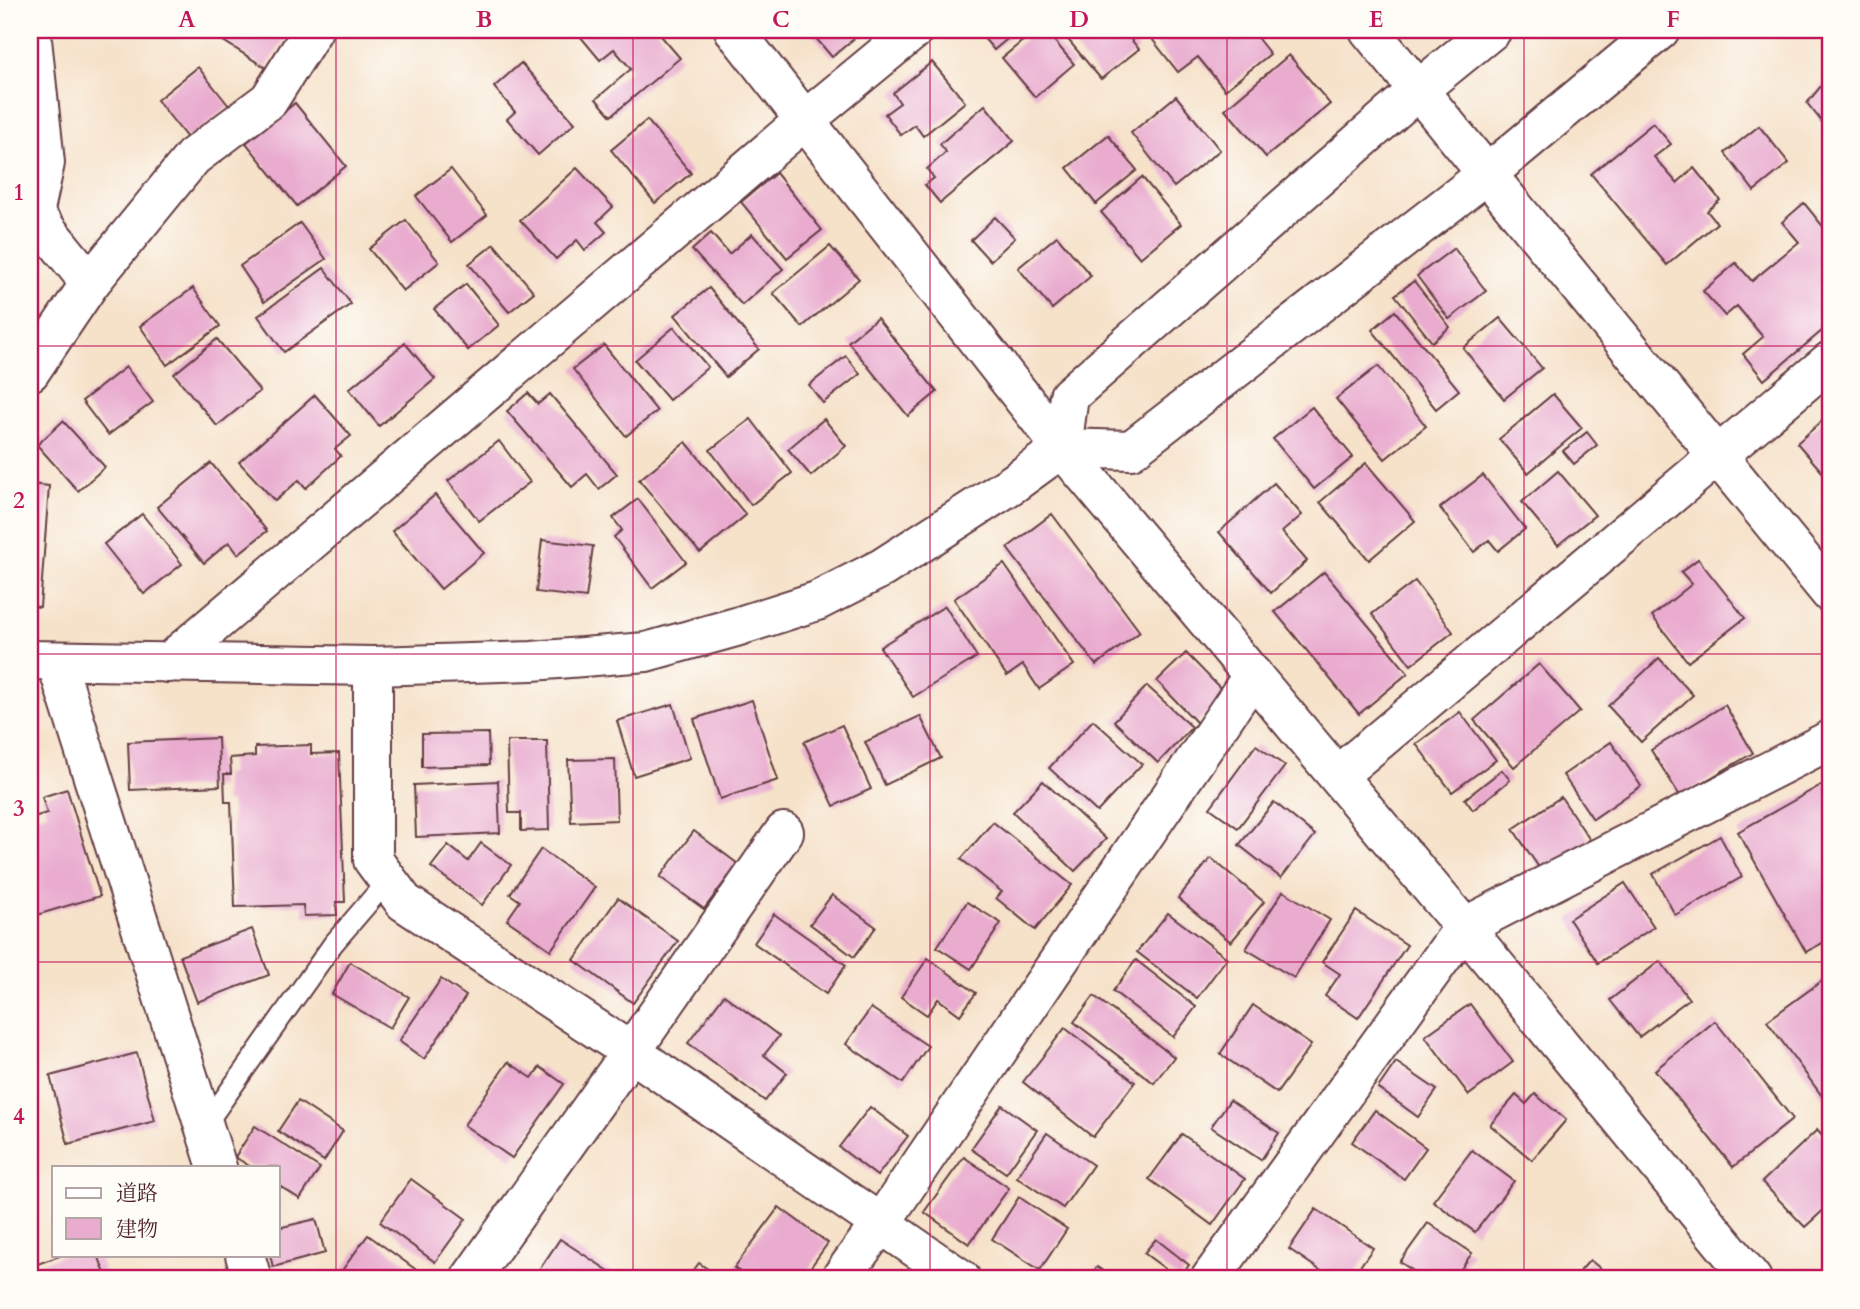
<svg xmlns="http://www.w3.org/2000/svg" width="1860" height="1309" viewBox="0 0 1860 1309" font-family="Cardo,'Noto Serif JP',serif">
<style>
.building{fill:#e9accf}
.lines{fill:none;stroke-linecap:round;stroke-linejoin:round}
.service-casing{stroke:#643c43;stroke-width:23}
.minor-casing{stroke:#643c43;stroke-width:42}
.tertiary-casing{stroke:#643c43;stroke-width:42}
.service{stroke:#fff;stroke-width:19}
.minor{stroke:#fff;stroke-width:38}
.tertiary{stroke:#fff;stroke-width:38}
.grid{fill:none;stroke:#c2185b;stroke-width:2;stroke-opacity:0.55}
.neatline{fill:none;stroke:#c2185b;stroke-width:2.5}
.grid-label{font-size:23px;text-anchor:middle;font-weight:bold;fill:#c2185b}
</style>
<rect width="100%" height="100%" fill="#fdfcf7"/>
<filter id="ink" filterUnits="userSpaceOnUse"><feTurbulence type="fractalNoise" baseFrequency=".0143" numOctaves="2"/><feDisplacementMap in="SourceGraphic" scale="14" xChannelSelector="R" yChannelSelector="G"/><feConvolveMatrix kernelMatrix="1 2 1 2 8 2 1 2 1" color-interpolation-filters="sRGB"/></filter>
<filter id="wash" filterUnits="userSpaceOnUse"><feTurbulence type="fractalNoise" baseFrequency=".00686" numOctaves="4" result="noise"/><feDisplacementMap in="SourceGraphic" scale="28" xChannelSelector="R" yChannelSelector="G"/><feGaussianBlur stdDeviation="1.57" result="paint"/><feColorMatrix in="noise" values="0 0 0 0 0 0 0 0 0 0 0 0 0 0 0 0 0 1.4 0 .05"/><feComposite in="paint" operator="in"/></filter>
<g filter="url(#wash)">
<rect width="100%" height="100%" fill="#f6e1c9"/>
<g id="blocks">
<!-- building -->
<g class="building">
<path d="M206,30H278L287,35L266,68Z"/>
<path d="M575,30H656L680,58L611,116L596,99L631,69L614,49L600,60Z"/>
<path d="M809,30H864L832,57Z"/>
<path d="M977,30H1018L994,50Z"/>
<path d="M1036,30H1045L1074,64L1035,97L1002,58Z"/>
<path d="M1060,30H1123L1139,49L1101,79Z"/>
<path d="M1145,30H1222L1226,35L1232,30H1251L1270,54L1225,90L1198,57L1178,72Z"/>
<path d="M1289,55L1330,104L1266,157L1225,109Z"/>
<path d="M932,62L965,102L923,136L915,125L901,135L885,114L900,103L893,93Z"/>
<path d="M521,63L575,123L538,155L507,119L515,112L494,87Z"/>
<path d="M198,67L229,106L188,139L157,100Z"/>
<path d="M1830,75V132L1807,103Z"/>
<path d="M1176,96L1220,150L1174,187L1131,133Z"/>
<path d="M295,103L346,166L297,206L246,143Z"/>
<path d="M985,105L1014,141L940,203L925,185L934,178L927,169L946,152L940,144Z"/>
<path d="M647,120L691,173L655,203L611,150Z"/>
<path d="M1653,123L1671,144L1654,157L1677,183L1694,168L1720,200L1707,211L1717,223L1667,265L1591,174Z"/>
<path d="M1759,126L1789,163L1754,191L1725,153Z"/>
<path d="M1108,135L1137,170L1096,204L1067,168Z"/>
<path d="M577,168L613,207L597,222L606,232L585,250L577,240L556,259L520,220Z"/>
<path d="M451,169L487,215L452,242L416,196Z"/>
<path d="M776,173L822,230L787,258L741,202Z"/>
<path d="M1142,177L1181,224L1140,258L1101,212Z"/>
<path d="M1804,203L1830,235V324L1764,380L1743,354L1763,337L1737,306L1725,316L1703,291L1736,263L1752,281L1799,242L1782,222Z"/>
<path d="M995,217L1015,238L990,261L971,240Z"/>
<path d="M406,220L439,262L403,291L369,249Z"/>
<path d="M300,223L326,259L264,302L240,266Z"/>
<path d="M711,233L729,254L752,234L783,269L742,305L692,250Z"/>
<path d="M1057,236L1091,276L1052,309L1018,268Z"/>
<path d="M494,244L534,292L509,312L469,264Z"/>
<path d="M830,246L859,279L802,327L773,293Z"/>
<path d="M1454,248L1486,291L1449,319L1417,276Z"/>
<path d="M324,268L351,304L284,352L258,316Z"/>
<path d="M1414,281L1450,327L1432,342L1395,295Z"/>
<path d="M466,284L499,325L468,350L434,309Z"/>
<path d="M193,288L220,326L167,365L140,326Z"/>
<path d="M709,288L759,349L726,377L675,315Z"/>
<path d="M1395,311L1459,390L1436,409L1372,330Z"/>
<path d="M877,318L937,392L908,416L848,342Z"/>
<path d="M1500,318L1542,368L1504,399L1463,348Z"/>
<path d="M674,327L708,367L669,400L635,360Z"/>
<path d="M217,339L260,391L217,426L174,374Z"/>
<path d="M405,343L435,379L379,426L349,389Z"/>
<path d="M604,345L657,411L626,436L573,369Z"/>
<path d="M846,356L860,374L823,403L809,385Z"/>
<path d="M1378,366L1426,426L1385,459L1336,399Z"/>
<path d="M126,367L153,402L108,435L82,401Z"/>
<path d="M528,393L538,404L550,394L617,474L599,489L587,474L572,487L507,411Z"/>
<path d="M1553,394L1582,428L1528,473L1499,439Z"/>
<path d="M315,395L351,436L335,449L341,456L306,488L299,480L275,501L239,462Z"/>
<path d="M1312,407L1353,457L1314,489L1273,439Z"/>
<path d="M1830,414V481L1797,443Z"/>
<path d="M751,419L792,473L751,505L710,450Z"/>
<path d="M824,419L846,446L811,476L788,449Z"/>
<path d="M63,421L105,467L78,491L37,445Z"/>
<path d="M1587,432L1597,445L1574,464L1563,451Z"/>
<path d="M499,441L530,482L479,521L448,481Z"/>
<path d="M686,442L746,515L700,553L639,480Z"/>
<path d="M211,463L267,531L238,554L229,542L204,563L157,507Z"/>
<path d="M1366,463L1415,521L1369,560L1320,502Z"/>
<path d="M1558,471L1595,515L1558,545L1522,502Z"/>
<path d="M1483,475L1525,529L1498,551L1489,540L1474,552L1440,508Z"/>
<path d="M1274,483L1302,515L1282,532L1307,561L1271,593L1219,532Z"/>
<path d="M30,484L49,486L40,607L30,606Z"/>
<path d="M435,495L484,553L441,589L392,531Z"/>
<path d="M638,499L686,562L652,588L614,537L622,530L613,518Z"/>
<path d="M142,514L182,564L144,594L104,544Z"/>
<path d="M1052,514L1140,632L1096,665L1007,548Z"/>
<path d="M542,540L593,546L586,598L536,592Z"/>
<path d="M1698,559L1745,618L1688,662L1652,616L1692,584L1681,572Z"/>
<path d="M1004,564L1074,665L1039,689L1023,665L1007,676L954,599Z"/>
<path d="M1324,572L1408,673L1359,714L1275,612Z"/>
<path d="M1415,581L1453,632L1411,665L1372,614Z"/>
<path d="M945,606L977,657L913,697L880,647Z"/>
<path d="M1186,653L1226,694L1197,723L1157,681Z"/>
<path d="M1659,658L1693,695L1641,742L1608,706Z"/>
<path d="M1539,664L1580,711L1514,767L1474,720Z"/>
<path d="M1147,686L1192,727L1158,763L1114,721Z"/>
<path d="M752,700L778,780L720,799L694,719Z"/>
<path d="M673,704L690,758L634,776L617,721Z"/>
<path d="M1725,705L1753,753L1680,796L1651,750Z"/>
<path d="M1460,712L1496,760L1452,792L1416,744Z"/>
<path d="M920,716L941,758L885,785L865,742Z"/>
<path d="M1093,720L1142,764L1097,812L1049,768Z"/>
<path d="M842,725L871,789L834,806L804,742Z"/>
<path d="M488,733L489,765L422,767V734Z"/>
<path d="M218,738L220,786L130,790L128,742Z"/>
<path d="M507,741H547L549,830L521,831V813H509Z"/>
<path d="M1611,742L1641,786L1593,819L1563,775Z"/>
<path d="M311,745V754L339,753L345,902H336L337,915L304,916L303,905L235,907L231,802H225L224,774H231L230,758L255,756V747Z"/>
<path d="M1256,745L1285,766L1238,828L1210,808Z"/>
<path d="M615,759L617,820L571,822L568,760Z"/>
<path d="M1502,770L1510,780L1473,810L1465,799Z"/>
<path d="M1830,780V939L1806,952L1738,832Z"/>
<path d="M498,781L500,833L416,837L414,785Z"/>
<path d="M1043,781L1106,839L1075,871L1013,812Z"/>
<path d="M67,789L100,896L30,917V818L47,813L42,797Z"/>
<path d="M1561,797L1590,840L1542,872L1513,829Z"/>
<path d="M1274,802L1315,835L1281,878L1239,845Z"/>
<path d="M993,822L1072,885L1035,930L996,898L1002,892L961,859Z"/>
<path d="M694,831L738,864L704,909L660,877Z"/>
<path d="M1720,836L1742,877L1675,915L1653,874Z"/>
<path d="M481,843L511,865L482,905L431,867L448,845L468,861Z"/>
<path d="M541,849L595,887L551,950L507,920L520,901L510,894Z"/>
<path d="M1211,858L1264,902L1231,942L1178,898Z"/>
<path d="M1625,883L1654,927L1598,963L1569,919Z"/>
<path d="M1283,891L1330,920L1294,978L1246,949Z"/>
<path d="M832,895L876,927L854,957L810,924Z"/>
<path d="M618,898L678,941L633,1003L574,960Z"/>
<path d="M967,902L1001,923L971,969L937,947Z"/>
<path d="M1356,911L1407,945L1358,1018L1325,996L1340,974L1322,962Z"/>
<path d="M1168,913L1227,958L1197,998L1137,952Z"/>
<path d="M774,914L846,965L826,994L754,943Z"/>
<path d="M252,929L269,975L197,1002L180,956Z"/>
<path d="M928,958L976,993L960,1015L938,999L927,1015L901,997Z"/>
<path d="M1136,960L1196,1007L1173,1037L1113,991Z"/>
<path d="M1660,961L1689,999L1639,1037L1610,1000Z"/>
<path d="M350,962L409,997L390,1028L332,994Z"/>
<path d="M1830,975V1090L1822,1096L1767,1021Z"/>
<path d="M441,979L466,996L424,1059L399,1041Z"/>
<path d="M724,995L779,1036L764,1055L787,1073L765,1101L688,1043Z"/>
<path d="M1094,996L1174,1057L1154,1083L1074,1022Z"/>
<path d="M1470,1004L1513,1062L1469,1095L1425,1036Z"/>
<path d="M1253,1005L1311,1045L1277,1093L1220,1054Z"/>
<path d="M871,1008L928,1046L903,1083L846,1044Z"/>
<path d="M1715,1021L1793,1119L1733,1167L1655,1070Z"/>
<path d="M1065,1028L1135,1082L1093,1137L1023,1082Z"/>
<path d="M137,1053L155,1121L68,1144L50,1076Z"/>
<path d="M508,1062L532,1078L540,1067L564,1084L512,1158L464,1125Z"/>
<path d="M1396,1062L1437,1090L1418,1117L1378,1088Z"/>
<path d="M1535,1094L1566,1120L1532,1160L1490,1125L1516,1095L1526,1104Z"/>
<path d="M1230,1100L1279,1133L1261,1160L1211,1127Z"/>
<path d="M298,1101L343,1131L324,1161L278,1131Z"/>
<path d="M1002,1105L1037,1130L1006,1173L971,1149Z"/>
<path d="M870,1107L908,1136L877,1176L839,1147Z"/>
<path d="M1375,1110L1426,1148L1404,1179L1352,1142Z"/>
<path d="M255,1126L320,1168L300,1199L278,1185V1167H251L235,1157Z"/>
<path d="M1817,1130L1830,1145V1204L1805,1227L1762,1182Z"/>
<path d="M1047,1133L1093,1165L1063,1208L1017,1177Z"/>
<path d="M1182,1134L1245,1179L1212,1225L1149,1179Z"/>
<path d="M1472,1150L1514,1181L1475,1232L1433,1201Z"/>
<path d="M964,1157L1009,1188L969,1244L924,1212Z"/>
<path d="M411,1179L466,1219L435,1262L380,1222Z"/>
<path d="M1019,1197L1067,1229L1040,1270L992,1239Z"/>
<path d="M779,1207L828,1243L802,1279H750L734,1268Z"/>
<path d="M1316,1209L1373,1248L1351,1279H1324L1327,1275L1289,1249Z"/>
<path d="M316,1219L325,1253L273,1267L270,1255H278V1228Z"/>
<path d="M1428,1223L1472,1253L1454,1279H1425L1400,1262Z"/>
<path d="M368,1235L429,1279H356L343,1269Z"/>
<path d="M560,1239L621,1279H533Z"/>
<path d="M1156,1239L1189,1265L1179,1279L1144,1253Z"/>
<path d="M62,1255H98L107,1279H36L32,1266Z"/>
<path d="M1590,1260L1613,1279H1573Z"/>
<path d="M699,1263L722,1279H687Z"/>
<path d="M1097,1267L1115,1279H1088Z"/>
</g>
</g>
</g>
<g filter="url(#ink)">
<use href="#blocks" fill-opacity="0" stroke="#643c43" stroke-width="2"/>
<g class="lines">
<!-- service casing -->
<g class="service-casing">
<path id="service" d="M204,1127L333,944L388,880"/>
</g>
<!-- minor casing -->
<g class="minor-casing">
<g id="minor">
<path d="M734,30L1062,448"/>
<path d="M1369,30L1830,593"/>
<path d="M34,214L90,283"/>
<path d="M30,218L34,214L45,163L31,30"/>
<path d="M30,372L90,283L193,157L269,100L313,30"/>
<path d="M56,661L217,1167"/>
<path d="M168,663L805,120L914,30"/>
<path d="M373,666V860L404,902L631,1052L961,1279"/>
<path d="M1338,775L1830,361"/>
<path d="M245,1255L252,1279"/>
<path d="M470,1279L631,1052L784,832"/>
<path d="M840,1279L881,1223L1253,675"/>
<path d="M1210,1279L1464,927L1830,740"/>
</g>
</g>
<!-- tertiary casing -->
<g class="tertiary-casing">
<g id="tertiary">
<path d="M1492,30L1418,90L1069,396L1062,448L1131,450L1487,174L1660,30"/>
<path d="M30,660L373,666L532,661L646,652L736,627L817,601L882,568L1014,483L1062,448L1464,927L1752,1279"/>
</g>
</g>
<!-- service -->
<use href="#service" class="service"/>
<!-- minor -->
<use href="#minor" class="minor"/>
<!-- tertiary -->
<use href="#tertiary" class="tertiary"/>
</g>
</g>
<!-- grid -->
<path class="grid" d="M336,30V1279M633,30V1279M930,30V1279M1227,30V1279M1524,30V1279M30,346H1830M30,654H1830M30,962H1830"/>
<!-- margin -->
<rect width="1860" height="1309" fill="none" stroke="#fdfcf7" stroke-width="77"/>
<!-- legend -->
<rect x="52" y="1166" width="228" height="91" fill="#fdfcf7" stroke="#b5a4a5" stroke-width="2"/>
<rect x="66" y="1188" width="35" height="10" fill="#ffffff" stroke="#b5a4a5" stroke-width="2"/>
<text x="116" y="1200" font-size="21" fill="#4a1f2b">道路</text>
<rect x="66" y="1218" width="35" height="21" fill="#e9accf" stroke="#b5a4a5" stroke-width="2"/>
<text x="116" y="1236" font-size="21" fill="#4a1f2b">建物</text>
<rect x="38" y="38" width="1784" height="1232" class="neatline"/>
<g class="grid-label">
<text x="187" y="27">A</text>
<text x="484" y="27">B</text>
<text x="781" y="27">C</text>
<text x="1079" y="27">D</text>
<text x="1376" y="27">E</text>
<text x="1673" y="27">F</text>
<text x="19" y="200">1</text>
<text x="19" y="508">2</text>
<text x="19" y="816">3</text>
<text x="19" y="1124">4</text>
</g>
</svg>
